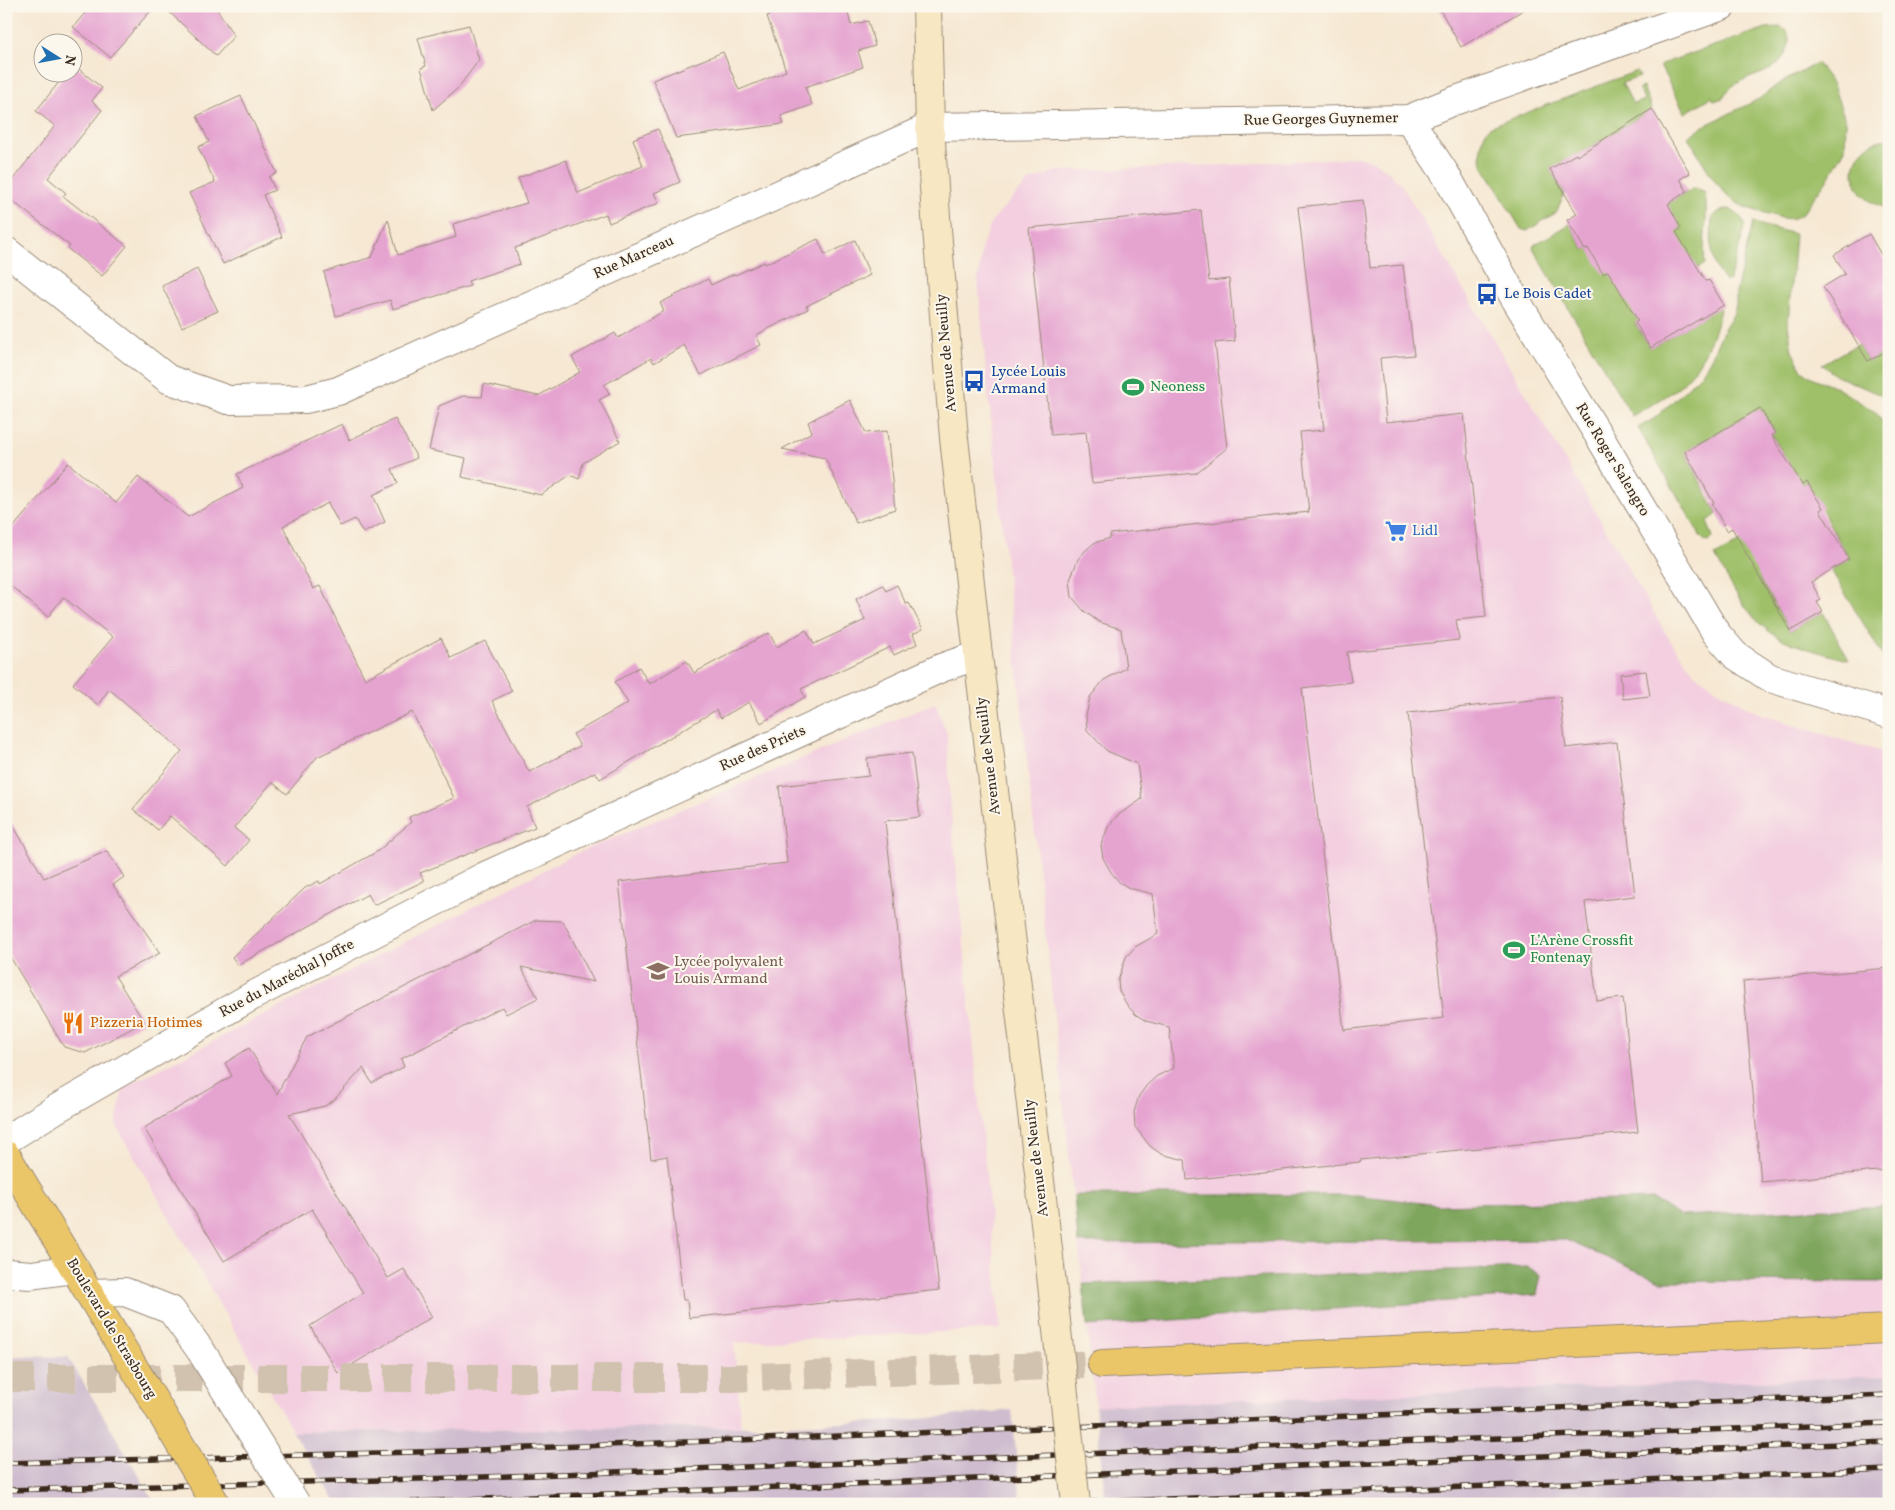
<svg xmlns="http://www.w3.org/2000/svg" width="1895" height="1510" viewBox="0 0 1895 1510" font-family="Vollkorn,serif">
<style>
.built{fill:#f3cfe0}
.industrial{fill:#cfbdcf}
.green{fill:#9fc069;stroke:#6d7544}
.forest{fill:#7fa65d;stroke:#5d683e}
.building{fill:#e5a3d0}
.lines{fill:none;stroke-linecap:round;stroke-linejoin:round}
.highway-tunnel{stroke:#d1c2af;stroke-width:28;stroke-dasharray:28 14;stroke-linecap:butt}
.street-casing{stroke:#988978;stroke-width:30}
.secondary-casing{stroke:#988978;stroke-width:30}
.primary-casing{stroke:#988978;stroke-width:30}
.highway-casing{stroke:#988978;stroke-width:30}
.street{stroke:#fff;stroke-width:28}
.secondary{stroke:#f7e8c3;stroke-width:28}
.primary{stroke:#ebc669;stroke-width:28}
.highway{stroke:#ebc669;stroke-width:28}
.rail-casing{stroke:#3b2a1e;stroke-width:5.5}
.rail{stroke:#fbf7ec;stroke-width:4;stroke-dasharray:11;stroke-linecap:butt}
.street-bridge-casing{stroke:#988978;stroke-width:30;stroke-linecap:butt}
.secondary-bridge-casing{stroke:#988978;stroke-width:30;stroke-linecap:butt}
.primary-bridge-casing{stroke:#988978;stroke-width:30;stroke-linecap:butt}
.street-bridge{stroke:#fff;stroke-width:28}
.secondary-bridge{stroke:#f7e8c3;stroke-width:28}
.primary-bridge{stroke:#ebc669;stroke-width:28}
.labels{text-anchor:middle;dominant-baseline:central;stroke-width:4;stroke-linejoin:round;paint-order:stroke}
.street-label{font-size:15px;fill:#3b2a1e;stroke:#fbf7ec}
.transit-label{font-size:15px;fill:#164399;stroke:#fbf7ec;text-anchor:start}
.leisure-label{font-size:15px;fill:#27864d;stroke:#fbf7ec;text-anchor:start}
.shop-label{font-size:15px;fill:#366cbe;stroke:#fbf7ec;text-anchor:start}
.education-label{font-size:15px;fill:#785e54;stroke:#fbf7ec;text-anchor:start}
.food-label{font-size:15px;fill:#c56008;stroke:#fbf7ec;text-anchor:start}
</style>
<rect width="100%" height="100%" fill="#fbf7ec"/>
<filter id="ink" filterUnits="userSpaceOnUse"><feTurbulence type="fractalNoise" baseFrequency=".02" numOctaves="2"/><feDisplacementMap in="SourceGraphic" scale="10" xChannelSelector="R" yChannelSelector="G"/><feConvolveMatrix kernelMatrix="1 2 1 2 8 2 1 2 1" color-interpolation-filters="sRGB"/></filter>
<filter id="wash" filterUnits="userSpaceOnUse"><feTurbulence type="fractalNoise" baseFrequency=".0096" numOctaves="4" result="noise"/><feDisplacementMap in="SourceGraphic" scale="20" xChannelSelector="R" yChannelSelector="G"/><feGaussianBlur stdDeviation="1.12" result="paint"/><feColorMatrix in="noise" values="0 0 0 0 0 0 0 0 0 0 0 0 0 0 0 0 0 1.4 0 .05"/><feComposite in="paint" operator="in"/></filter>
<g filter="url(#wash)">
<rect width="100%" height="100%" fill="#f6e8d3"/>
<!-- built -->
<g class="built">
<path d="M1358,157L1373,161L1387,170L1401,184L1584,492L1669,639L1696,675L1721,692L1754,711L1790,724L1889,754V1504H1106L987,383L978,281L982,247L992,221L1009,202L1028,182L1056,171L1226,165Z"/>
<path d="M935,703L947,734L950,803L1001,1329L734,1343L741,1427L293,1432L116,1125L123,1088L575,854Z"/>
</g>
<!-- industrial -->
<g class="industrial">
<path d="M6,1356L68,1357L156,1504H6Z"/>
<path d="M1889,1376V1504H1106L1095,1406Z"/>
<path d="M1012,1410L1021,1504H336L293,1432L741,1427L898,1421Z"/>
</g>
<!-- green -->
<g class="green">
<path d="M1780,27C1797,34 1787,57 1775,66C1758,79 1733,77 1723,98L1714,101L1712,97L1685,113L1660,66L1664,63L1766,28Z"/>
<path d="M1817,63L1832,83L1846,122L1845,149L1829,177L1802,214C1791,222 1781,218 1769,214C1757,211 1742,208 1733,200C1713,185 1701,157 1688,137L1702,127L1759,99L1777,85Z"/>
<path d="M1637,71L1640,77L1622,83L1633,104L1644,100L1639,89L1643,87L1652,109L1589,148L1550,169L1564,193L1557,212L1527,231L1521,229L1482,164C1479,150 1481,138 1489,127Z"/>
<path d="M1889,139V208C1840,200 1845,141 1889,139Z"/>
<path d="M1694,188L1705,193C1709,217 1702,240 1705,264L1698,268L1672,234L1681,228L1663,206Z"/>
<path d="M1730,209C1735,213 1742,216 1744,223C1746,227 1732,275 1729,280L1725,281C1709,265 1711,237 1712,217L1720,211Z"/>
<path d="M1753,223L1795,234L1788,324L1792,351L1802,370L1813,378L1834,386L1877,413L1884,424L1889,455V666L1831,570L1849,559C1834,534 1822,507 1807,482L1797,487L1787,461L1772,435L1775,433L1760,408L1685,452L1717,514L1707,522L1713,537L1708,542L1705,541L1701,537L1638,428L1655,418L1682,393L1702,373L1710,360L1725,327L1733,315L1736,305V292Z"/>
<path d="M1570,224L1584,250L1592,246L1612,269L1642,319L1635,323L1650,348L1721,306C1713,340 1701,371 1672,392C1660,401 1645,408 1632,416L1533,248L1534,245Z"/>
<path d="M1858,344L1868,361L1889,350V403L1883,396L1835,375L1822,364Z"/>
<path d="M1745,539L1766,574L1759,578L1790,631L1823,612L1849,660C1828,655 1794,646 1776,636C1747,619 1731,584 1715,556Z"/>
</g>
<!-- forest -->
<g class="forest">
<path d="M1074,1195H1356L1439,1205L1653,1199L1680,1216L1889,1206V1282L1660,1281L1566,1240L1078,1243Z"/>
<path d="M1528,1267L1541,1275L1537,1295L1087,1326L1083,1284Z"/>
</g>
<g id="blocks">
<!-- building -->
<g class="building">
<path d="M91,6H155L110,57L73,27Z"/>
<path d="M163,6H215L234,36L216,56Z"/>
<path d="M793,6H846L851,25L868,21L875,46L858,51L863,67L805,87L812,105L781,116L784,124L676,138L653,80L723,52L739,90L786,71L767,16Z"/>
<path d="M1438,6H1530L1461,47Z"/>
<path d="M469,25L479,60L458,88L433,110L421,68L426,66L418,38Z"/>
<path d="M74,65L102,88L92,101L102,110L48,178L66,193L63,196L127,246L102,276L68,249L70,246L6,196V188L55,126L36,111L67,72H72Z"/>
<path d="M241,96L277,173L269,177L275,190L263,195L282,237L223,264L189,193L215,182L198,147L209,142L197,116Z"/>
<path d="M1652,109L1690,173L1680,179L1687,191L1668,204L1681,228L1676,232L1706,281L1709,280L1724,305L1650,348L1635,322L1638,321L1608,271L1603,274L1588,248L1585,250L1567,220L1577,214L1550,169L1576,154L1577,156Z"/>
<path d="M658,129L680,182L654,193L659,203L609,223L606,214L515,248L520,264L468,281L470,286L393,309L390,300L336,316L324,272L372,257L388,219L398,255L456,237L453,224L527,203L518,178L566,160L578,193L643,166L633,139Z"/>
<path d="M1363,200L1370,268L1403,265L1414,355L1380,358L1386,422L1464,414L1486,617L1456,620L1459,640L1347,652L1351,682L1302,688L1344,1030L1444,1018L1408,713L1560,697L1566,748L1617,742L1635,896L1585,902L1597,1001L1623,998L1638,1132L1360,1160V1162L1187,1180L1185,1160L1161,1154L1150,1146L1135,1127L1134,1112L1139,1096L1146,1086L1157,1076L1174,1068L1169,1027L1146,1021L1135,1014L1127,1005L1119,991L1118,981L1126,957L1135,947L1158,934L1153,894L1129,888L1119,882L1111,872L1103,858L1101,845L1108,827L1117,816L1142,799L1137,764L1107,751L1087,730L1086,716L1090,697L1104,680L1126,668L1121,629L1099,622L1084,611L1072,597L1070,580L1078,559L1086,550L1094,543L1110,538V534L1309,512L1300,432L1324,430L1298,207Z"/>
<path d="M1201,210L1209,281L1229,279L1235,341L1215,343L1227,448L1196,473L1092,483L1086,432L1051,435L1029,228Z"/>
<path d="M1869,234L1889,268V350L1868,361L1823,287L1845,274L1834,255Z"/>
<path d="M818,239L825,255L855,240L870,275L806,306L808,309L756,335L761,345L701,375L684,345L654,363L651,358L604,385L610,394L599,400L620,441L583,463L579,479L570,475L541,495L462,477L466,458L429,450L439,406L463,396L482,397L484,384L538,396L580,372L572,357L615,333L618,338L664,311L660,303L708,279L711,285L734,274L735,275L764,262L765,264Z"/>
<path d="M197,269L218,311L182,327L162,286Z"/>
<path d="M850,400L866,433L887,431L895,509L856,523L825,458L782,449L812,432L808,422Z"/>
<path d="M1760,408L1775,433L1771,435L1803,485L1807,482L1823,508L1820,510L1849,559L1811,582L1821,600L1817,602L1823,612L1790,631L1732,528L1727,531L1712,504L1714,503L1685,452Z"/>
<path d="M395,419L417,458L392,469L398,483L373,495L385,522L363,533L355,519L340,526L328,503L283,526L313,589L320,586L365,679L441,638L451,658L485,641L512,691L492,701L529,772L580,746L573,734L628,703L615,682L639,667L649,684L687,661L694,673L769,633L777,647L806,630L814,644L865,620L856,599L883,585L886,591L897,585L906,604L909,603L923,629L913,634L917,644L894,655L890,647L801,689L805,697L761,723L749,702L721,718L716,710L600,779L595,772L527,807L535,827L420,873L424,881L374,905L368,894L238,965L232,957L305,888L319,881L320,884L378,851L411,822L409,817L454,798L412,712L317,757L287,794L272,782L234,828L249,840L228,866L170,816L158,830L133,809L182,751L109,689L98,705L73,684L113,637L63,597L48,617L6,582V536L68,463L116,503L138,477L188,517L243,488L237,474L342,424L349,440Z"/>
<path d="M1646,671L1650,696L1623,699L1620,674Z"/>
<path d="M912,753L920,817L885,821L939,1290L689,1318L687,1300H683L667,1156L651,1159L619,882L787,863L779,786L869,776L867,758Z"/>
<path d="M6,813L44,878L107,851L124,877L113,885L160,953L115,976L144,1022L85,1053L64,1047L6,950Z"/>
<path d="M536,920L563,921L594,982L521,967L538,998L506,1014L502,1007L401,1059L404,1067L372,1083L363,1068L334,1100L325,1106L289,1114L388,1278L404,1269L432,1317L338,1373L310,1326L363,1293L312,1209L224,1261L144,1128L232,1076L225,1063L249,1048L277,1094L307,1037Z"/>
<path d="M1889,968V1170L1761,1182L1743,981Z"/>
</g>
</g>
</g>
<g filter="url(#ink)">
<use href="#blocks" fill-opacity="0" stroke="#988978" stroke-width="1"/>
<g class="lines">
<!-- highway-tunnel -->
<path class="highway-tunnel" d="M6,1378H730L1102,1364"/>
<!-- street casing -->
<g class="street-casing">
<g id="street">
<path d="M1409,119L1446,175L1514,297L1602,441L1716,633L1735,655L1770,678L1889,714"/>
<path d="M6,251L168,379L228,400L306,399L338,391L930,127L1409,119L1451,102L1722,6"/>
<path d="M6,1140L56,1109L254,995L483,877L941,668L978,655"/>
<path d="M6,1273L31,1275L75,1269"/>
<path d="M89,1293L125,1292L171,1310L201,1351"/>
</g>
</g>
<!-- secondary casing -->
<g class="secondary-casing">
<path id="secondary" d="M927,6L930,127L936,217L954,438L978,655L1050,1266"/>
</g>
<!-- primary casing -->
<g class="primary-casing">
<path id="primary" d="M6,1155L127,1356"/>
</g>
<!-- highway casing -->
<g class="highway-casing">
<path id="highway" d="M1102,1364L1889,1329"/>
</g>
<!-- street -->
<use href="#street" class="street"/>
<!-- secondary -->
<use href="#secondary" class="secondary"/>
<!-- primary -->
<use href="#primary" class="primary"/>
<!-- highway -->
<use href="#highway" class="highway"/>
<!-- rail casing -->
<g class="rail-casing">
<g id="rail">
<path d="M6,1463L453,1451L1889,1395"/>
<path d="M6,1490L457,1478L1889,1423"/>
<path d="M362,1504L1889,1442"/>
<path d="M1044,1504L1889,1470"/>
</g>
</g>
<!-- rail -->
<use href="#rail" class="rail"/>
<!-- street-bridge casing -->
<g class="street-bridge-casing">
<path id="street-bridge" d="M201,1351L296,1504"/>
</g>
<!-- secondary-bridge casing -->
<g class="secondary-bridge-casing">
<path id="secondary-bridge" d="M1050,1266L1076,1504"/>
</g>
<!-- primary-bridge casing -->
<g class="primary-bridge-casing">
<path id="primary-bridge" d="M127,1356L216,1504"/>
</g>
<!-- street-bridge -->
<use href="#street-bridge" class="street-bridge"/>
<!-- secondary-bridge -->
<use href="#secondary-bridge" class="secondary-bridge"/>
<!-- primary-bridge -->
<use href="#primary-bridge" class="primary-bridge"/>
</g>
</g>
<!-- icons -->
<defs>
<g id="bus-bare" transform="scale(1.725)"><path d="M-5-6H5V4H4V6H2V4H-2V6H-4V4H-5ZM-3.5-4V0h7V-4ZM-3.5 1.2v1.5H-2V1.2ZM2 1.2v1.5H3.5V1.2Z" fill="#1a4fb4" stroke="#fbf7ec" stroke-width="2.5" paint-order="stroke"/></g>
<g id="stadium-bare" transform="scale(1.725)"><path d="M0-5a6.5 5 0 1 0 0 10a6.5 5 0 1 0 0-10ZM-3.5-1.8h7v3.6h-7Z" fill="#2e9e5b" stroke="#fbf7ec" stroke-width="2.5" paint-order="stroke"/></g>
<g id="supermarket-bare" transform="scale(1.725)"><path d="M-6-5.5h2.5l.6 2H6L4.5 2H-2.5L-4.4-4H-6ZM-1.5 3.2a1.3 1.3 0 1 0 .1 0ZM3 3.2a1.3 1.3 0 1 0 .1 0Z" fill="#3f7fe0" stroke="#fbf7ec" stroke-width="2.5" paint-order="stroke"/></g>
<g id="school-bare" transform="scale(1.725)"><path d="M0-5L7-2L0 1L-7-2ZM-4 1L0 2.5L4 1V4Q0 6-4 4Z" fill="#8d6e63" stroke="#fbf7ec" stroke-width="2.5" paint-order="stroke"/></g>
<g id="restaurant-bare" transform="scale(1.725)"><path d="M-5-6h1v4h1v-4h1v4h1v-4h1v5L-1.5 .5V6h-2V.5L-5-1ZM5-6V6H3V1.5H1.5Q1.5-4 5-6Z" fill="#e8710a" stroke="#fbf7ec" stroke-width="2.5" paint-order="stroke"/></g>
</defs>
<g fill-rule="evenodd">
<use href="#bus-bare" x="1487" y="294"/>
<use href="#bus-bare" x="974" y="381"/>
<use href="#stadium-bare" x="1133" y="387"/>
<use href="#supermarket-bare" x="1396" y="531"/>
<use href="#stadium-bare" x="1514" y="950"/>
<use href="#school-bare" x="658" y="971"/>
<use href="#restaurant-bare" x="73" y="1023"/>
</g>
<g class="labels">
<!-- street labels -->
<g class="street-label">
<text transform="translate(1321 120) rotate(-1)">Rue Georges Guynemer</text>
<text transform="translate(634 258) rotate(-24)">Rue Marceau</text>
<text transform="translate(947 353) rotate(-95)">Avenue de Neuilly</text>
<text transform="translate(1612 460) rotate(59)">Rue Roger Salengro</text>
<text transform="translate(763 749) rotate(-24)">Rue des Priets</text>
<text transform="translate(989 756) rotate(-97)">Avenue de Neuilly</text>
<text transform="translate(287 979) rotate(-28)">Rue du Maréchal Joffre</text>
<text transform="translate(1037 1158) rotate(-97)">Avenue de Neuilly</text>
<text transform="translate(111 1329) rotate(59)">Boulevard de Strasbourg</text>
</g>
<!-- transit labels -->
<g class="transit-label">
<text x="1504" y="294">Le Bois Cadet</text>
<text x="991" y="372">Lycée Louis<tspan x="991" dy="17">Armand</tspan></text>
</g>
<!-- leisure labels -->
<g class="leisure-label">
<text x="1150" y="387">Neoness</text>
<text x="1530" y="941">L’Arène Crossfit<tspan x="1530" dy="17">Fontenay</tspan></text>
</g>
<!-- shop labels -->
<g class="shop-label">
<text x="1412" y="531">Lidl</text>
</g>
<!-- education labels -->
<g class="education-label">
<text x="674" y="962">Lycée polyvalent<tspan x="674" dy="17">Louis Armand</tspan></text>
</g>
<!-- food labels -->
<g class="food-label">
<text x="90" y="1023">Pizzeria Hotimes</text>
</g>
</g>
<!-- margin -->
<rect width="1895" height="1510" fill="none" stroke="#fbf7ec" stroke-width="25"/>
<!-- north arrow -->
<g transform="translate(58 58) rotate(101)"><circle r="24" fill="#fbf7ec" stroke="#aea59a"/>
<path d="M0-4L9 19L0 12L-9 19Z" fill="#1f6fb2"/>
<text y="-8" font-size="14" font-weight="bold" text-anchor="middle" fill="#3b2a1e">N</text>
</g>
</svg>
